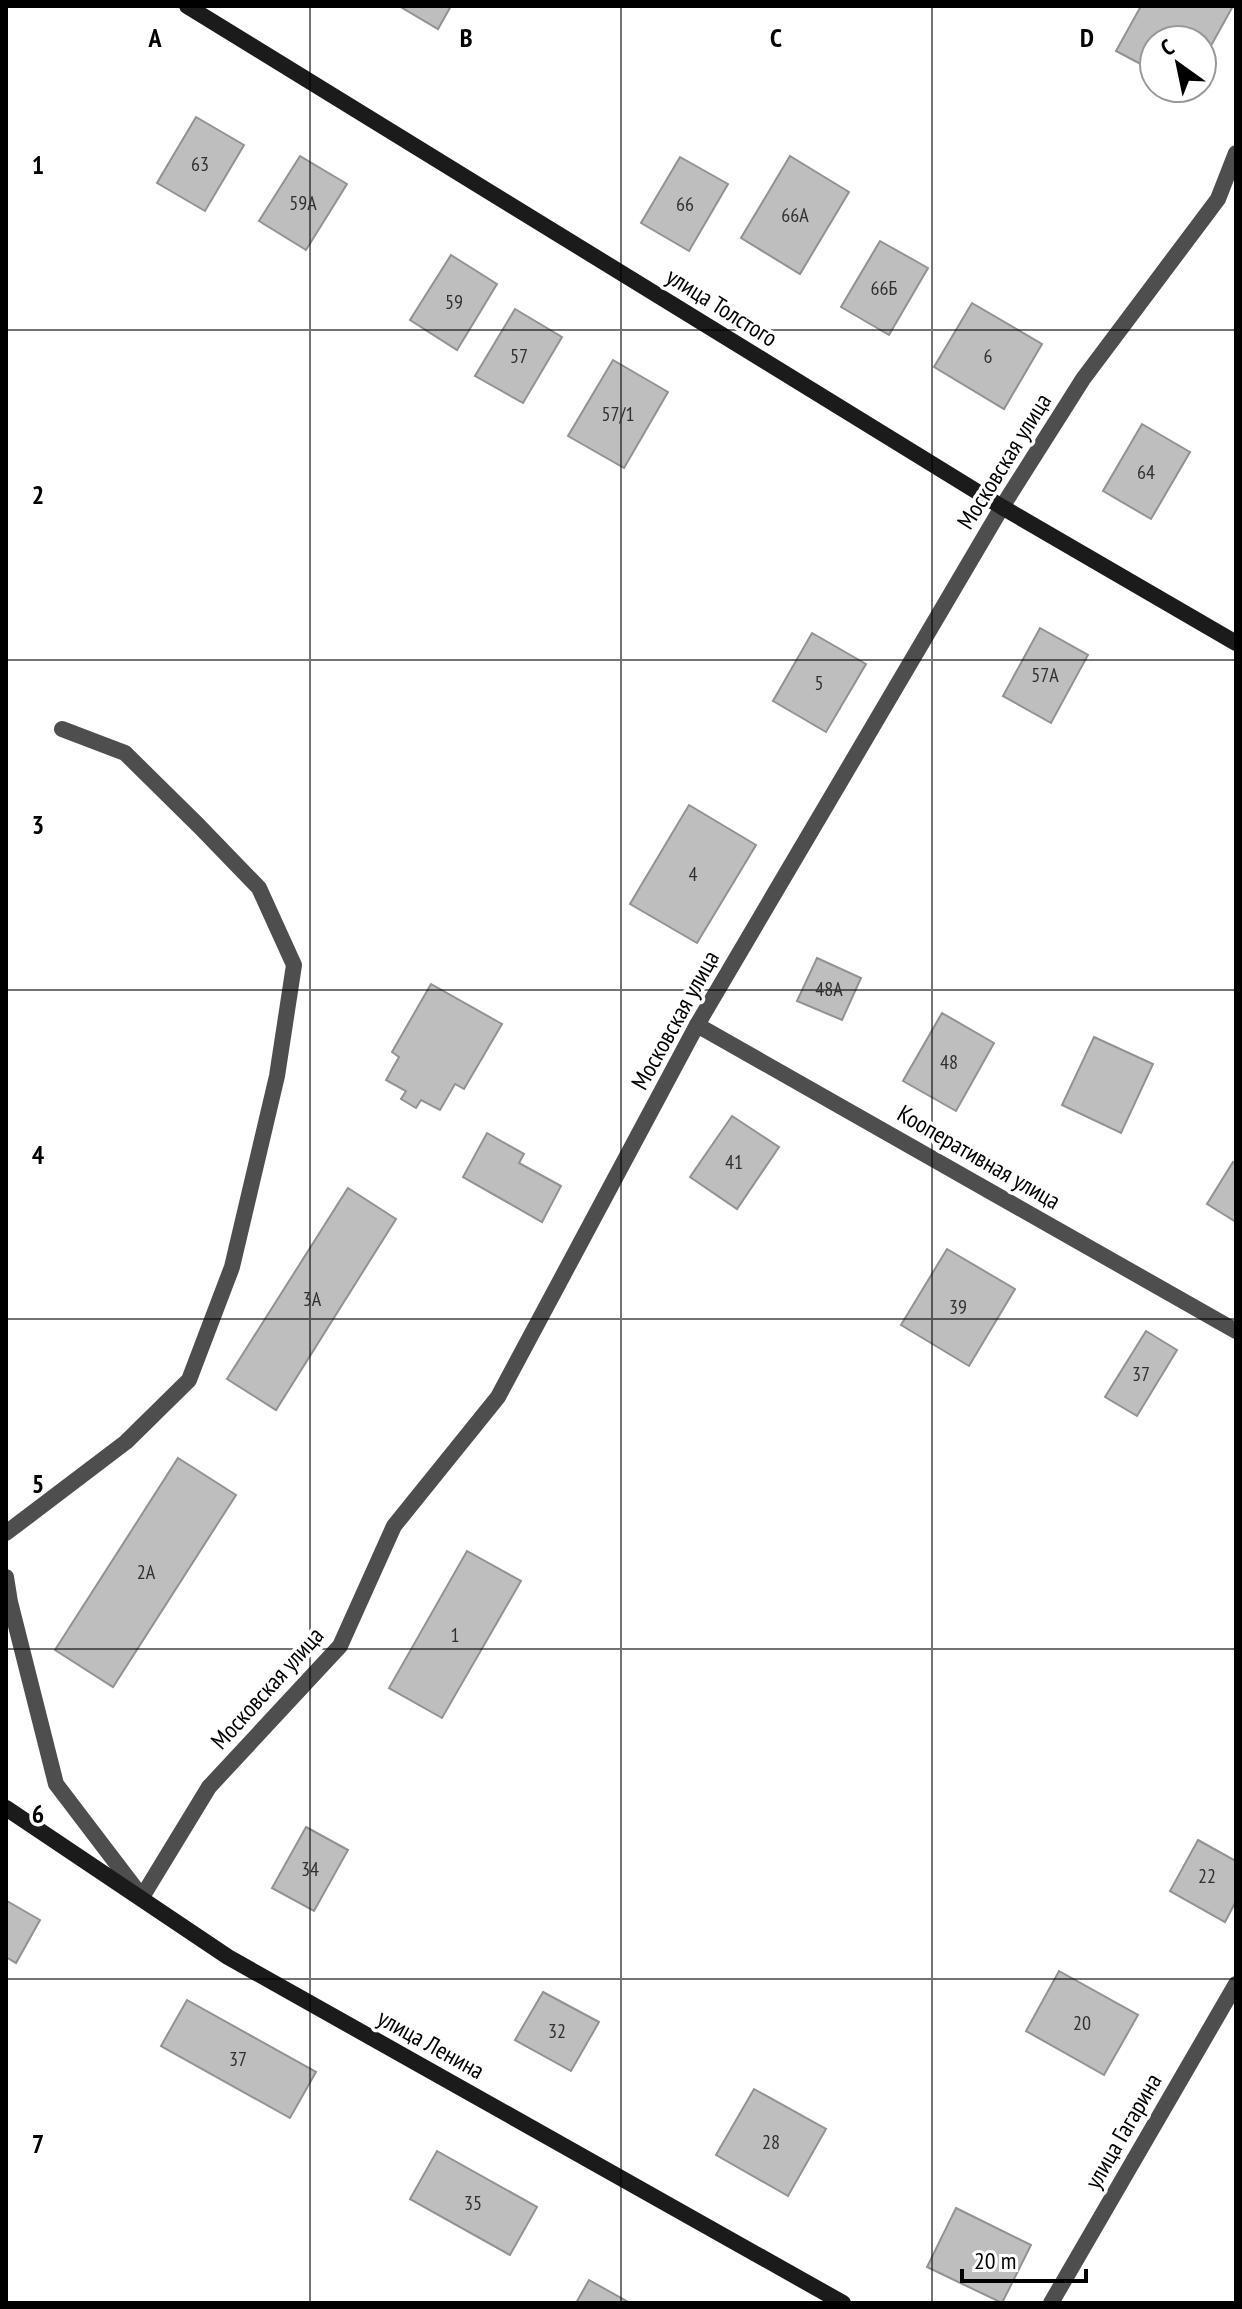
<svg xmlns="http://www.w3.org/2000/svg" width="1242" height="2309" viewBox="0 0 1242 2309" font-family="'PT Sans Narrow',sans-serif">
<style>
.building{fill:#bebebe;stroke:#929292;stroke-width:2}
.lines{fill:none;stroke-linecap:round;stroke-linejoin:round}
.lane{stroke:#4e4e4e;stroke-width:16}
.street{stroke:#4e4e4e;stroke-width:16}
.secondary{stroke:#1b1b1b;stroke-width:16}
.grid{fill:none;stroke:#000;stroke-width:2;stroke-opacity:0.55}
.labels{text-anchor:middle;dominant-baseline:central;stroke-width:7;stroke-linejoin:round;paint-order:stroke}
.number-label{font-size:20px;fill:#303030}
.street-label{font-size:24px;fill:#000;stroke:#fff}
.grid-label{font-size:26px;text-anchor:middle;font-weight:bold;fill:#000;stroke:#fff;stroke-width:7;stroke-linejoin:round;paint-order:stroke}
</style>
<rect width="100%" height="100%" fill="#fff"/>
<!-- building -->
<g class="building">
<path d="M399,6H451L438,29Z"/>
<path d="M1141,6H1233L1202,62V40H1154V71L1116,51Z"/>
<path d="M196,117L244,145L205,211L157,183Z"/>
<path d="M300,156L347,184L306,250L259,221Z"/>
<path d="M790,156L849,192L800,274L741,238Z"/>
<path d="M680,157L728,184L689,251L641,223Z"/>
<path d="M880,241L928,268L889,335L841,307Z"/>
<path d="M451,255L497,284L457,350L410,320Z"/>
<path d="M972,303L1042,344L1004,409L934,367Z"/>
<path d="M515,309L562,337L523,403L475,376Z"/>
<path d="M613,360L668,392L624,468L568,436Z"/>
<path d="M1142,424L1190,452L1151,519L1103,491Z"/>
<path d="M1040,628L1088,655L1051,723L1003,696Z"/>
<path d="M812,633L866,664L826,732L773,701Z"/>
<path d="M689,805L756,845L697,943L630,904Z"/>
<path d="M817,958L861,978L842,1020L797,1001Z"/>
<path d="M431,984L502,1024L464,1089L455,1084L440,1110L421,1100L416,1108L401,1099L406,1091L386,1080L399,1057L392,1052Z"/>
<path d="M942,1013L994,1043L956,1111L903,1081Z"/>
<path d="M1094,1037L1153,1064L1121,1133L1062,1105Z"/>
<path d="M732,1116L779,1147L737,1209L690,1177Z"/>
<path d="M487,1133L524,1154L519,1163L561,1186L542,1222L463,1177Z"/>
<path d="M1233,1162L1236,1164V1222L1207,1204Z"/>
<path d="M348,1188L396,1219L276,1410L227,1379Z"/>
<path d="M947,1249L1015,1289L969,1366L901,1325Z"/>
<path d="M1146,1331L1177,1350L1137,1416L1105,1397Z"/>
<path d="M178,1458L236,1495L113,1687L55,1650Z"/>
<path d="M467,1551L521,1581L442,1718L389,1688Z"/>
<path d="M306,1827L348,1850L314,1911L272,1888Z"/>
<path d="M1198,1840L1236,1861V1901L1225,1922L1170,1891Z"/>
<path d="M7,1901L40,1920L16,1963L6,1957Z"/>
<path d="M1059,1971L1138,2015L1104,2075L1026,2031Z"/>
<path d="M543,1992L599,2022L571,2071L515,2040Z"/>
<path d="M187,2000L316,2072L290,2118L161,2046Z"/>
<path d="M754,2089L826,2129L788,2196L716,2155Z"/>
<path d="M437,2151L537,2207L510,2255L410,2199Z"/>
<path d="M956,2208L1031,2245L1002,2303L927,2267Z"/>
<path d="M589,2280L630,2303H576Z"/>
</g>
<g class="lines">
<!-- lane -->
<g class="lane">
<path d="M6,1533L126,1442L189,1380L232,1267L277,1076L294,965L259,888L199,826L125,753L62,729"/>
<path d="M6,1577L10,1602L56,1784L142,1897"/>
</g>
<!-- street -->
<g class="street">
<path d="M697,1025L1236,1331"/>
<path d="M142,1897L209,1787L340,1646L394,1526L498,1397L697,1025L1002,507L1083,379L1218,199L1236,153"/>
<path d="M1051,2303L1236,1984"/>
</g>
<!-- secondary -->
<g class="secondary">
<path d="M187,6L1002,507L1236,643"/>
<path d="M6,1808L228,1957L843,2303"/>
</g>
</g>
<!-- grid -->
<path class="grid" d="M310,6V2303M621,6V2303M932,6V2303M6,330H1236M6,660H1236M6,990H1236M6,1319H1236M6,1649H1236M6,1979H1236"/>
<g class="labels">
<!-- number labels -->
<g class="number-label">
<text x="200" y="164">63</text>
<text x="303" y="203">59А</text>
<text x="685" y="204">66</text>
<text x="795" y="215">66А</text>
<text x="884" y="288">66Б</text>
<text x="454" y="302">59</text>
<text x="519" y="356">57</text>
<text x="988" y="356">6</text>
<text x="618" y="414">57/1</text>
<text x="1146" y="472">64</text>
<text x="1045" y="675">57А</text>
<text x="819" y="683">5</text>
<text x="693" y="874">4</text>
<text x="829" y="989">48А</text>
<text x="949" y="1062">48</text>
<text x="734" y="1162">41</text>
<text x="312" y="1299">3А</text>
<text x="958" y="1307">39</text>
<text x="1141" y="1374">37</text>
<text x="146" y="1572">2А</text>
<text x="455" y="1635">1</text>
<text x="310" y="1869">34</text>
<text x="1207" y="1876">22</text>
<text x="1082" y="2023">20</text>
<text x="557" y="2031">32</text>
<text x="238" y="2059">37</text>
<text x="771" y="2142">28</text>
<text x="473" y="2203">35</text>
</g>
<!-- street labels -->
<g class="street-label">
<text transform="translate(722 307) rotate(32)">улица Толстого</text>
<text transform="translate(1004 461) rotate(-58)">Московская улица</text>
<text transform="translate(675 1020) rotate(-61)">Московская улица</text>
<text transform="translate(979 1157) rotate(30)">Кооперативная улица</text>
<text transform="translate(267 1688) rotate(-48)">Московская улица</text>
<text transform="translate(431 2044) rotate(29)">улица Ленина</text>
<text transform="translate(1123 2131) rotate(-60)">улица Гагарина</text>
</g>
</g>
<g class="grid-label">
<text x="155" y="47">A</text>
<text x="466" y="47">B</text>
<text x="776" y="47">C</text>
<text x="1087" y="47">D</text>
<text x="38" y="174">1</text>
<text x="38" y="504">2</text>
<text x="38" y="834">3</text>
<text x="38" y="1164">4</text>
<text x="38" y="1493">5</text>
<text x="38" y="1823">6</text>
<text x="38" y="2153">7</text>
</g>
<!-- border -->
<rect width="1242" height="2309" fill="none" stroke="#000000" stroke-width="16"/>
<!-- north arrow -->
<g transform="translate(1178 64) rotate(327)"><circle r="38" fill="#ffffff" stroke="#999999" stroke-width="2"/>
<path d="M0-6L14 30L0 20L-14 30Z" fill="#000000"/>
<text y="-12" font-size="22" font-weight="bold" text-anchor="middle" fill="#000000">С</text>
</g>
<!-- scale -->
<path d="M962 2269v12h124v-12" fill="none" stroke="#000000" stroke-width="4"/>
<text x="974" y="2269" font-size="24" fill="#000000" stroke="#ffffff" stroke-width="6" paint-order="stroke">20 m</text>
</svg>
